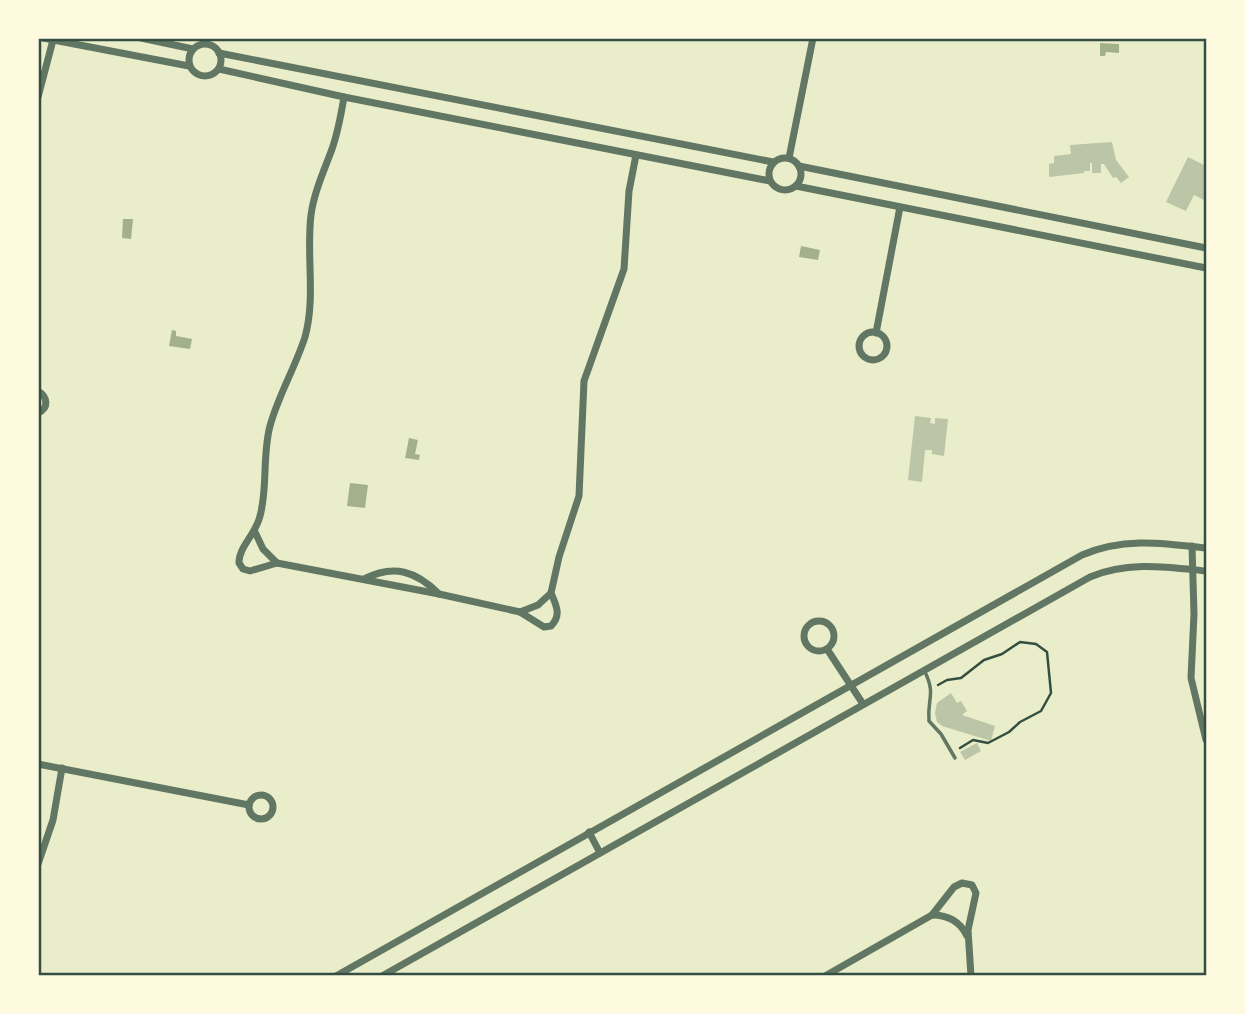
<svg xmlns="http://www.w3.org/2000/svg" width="1245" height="1014" viewBox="0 0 1245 1014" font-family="'Source Sans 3',sans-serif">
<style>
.water{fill:#a3b18a}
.building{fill:#bcc5a7}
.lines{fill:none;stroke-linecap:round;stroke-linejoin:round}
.path{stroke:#344e41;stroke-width:2.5}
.service{stroke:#617663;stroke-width:3.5}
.minor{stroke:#617663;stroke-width:7}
.neatline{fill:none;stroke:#344e41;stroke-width:2.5}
</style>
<rect width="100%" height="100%" fill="#e9edc9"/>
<!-- water -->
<g class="water">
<path d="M1100,43L1119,44V53L1106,52L1105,56H1100Z"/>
<path d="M123,219H133L131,239L122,238Z"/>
<path d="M801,246L820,250L818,260L799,257Z"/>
<path d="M172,330L176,331V336L192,339L190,349L169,346Z"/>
<path d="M409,438L418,440L415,454L420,455L419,460L405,458Z"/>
<path d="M350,483L368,485L365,508L347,506Z"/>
</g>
<!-- building -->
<g class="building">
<path d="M1112,142L1116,160L1129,177L1121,183L1116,177L1113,178L1104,164H1101V173H1092V163H1090V171H1084V173L1049,177V164L1054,163V156L1071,154L1070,145Z"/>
<path d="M1188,157L1206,166L1204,177L1206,178V201L1194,195L1186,211L1166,202Z"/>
<path d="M915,416L931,418L930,423L935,424V418L948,419L944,456L932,454V450H925L922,482L908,480Z"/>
<path d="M951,693L957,703L961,701L967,711L962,715L995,726L991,741L942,726L937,722L935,713L937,703Z"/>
<path d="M977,743L981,751L965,760L960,752Z"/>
</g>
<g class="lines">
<!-- path -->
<path class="path" d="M938,685L947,680L961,678L984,660L1002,654L1020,642L1036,644L1047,652L1051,693L1041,711L1020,722L1009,732L988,743L973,740L960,748"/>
<!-- service -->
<path class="service" d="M925,672C936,695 927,698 929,721L941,734L955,758"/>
<!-- minor -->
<g class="minor">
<path d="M43,38L189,66"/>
<path d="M141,38L193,49"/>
<circle cx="205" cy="60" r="16"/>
<path d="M219,53L773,162"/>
<path d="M219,69L344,97L770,181"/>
<path d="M38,97L53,40"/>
<path d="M344,97C341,115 338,132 332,149C324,171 314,192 311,215C306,255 316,297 305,337C295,368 278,396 270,426C262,456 268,487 260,516C256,534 238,548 239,563L243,569L250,571L277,563L439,594L520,612L544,627L551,626C562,615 556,605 551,593"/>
<circle cx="785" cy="174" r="16"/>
<path d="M789,158L813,38"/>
<path d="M799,166L1206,248"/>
<path d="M796,186L1206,268"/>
<circle cx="873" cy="346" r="14"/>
<path d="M876,333L900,207"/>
<path d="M38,391C48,397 49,408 38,413"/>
<path d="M255,532L263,549L277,563"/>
<path d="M1192,546L1194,614L1191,678L1206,740"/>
<path d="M364,579C394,564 416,571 439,594"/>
<path d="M520,612L538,605L551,593L559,557L579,496L584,381L624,269L629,191L636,155"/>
<circle cx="819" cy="636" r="15"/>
<path d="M827,649L863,704"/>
<path d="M38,764L249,805"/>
<circle cx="261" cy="807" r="12"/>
<path d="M589,832L600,853"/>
<path d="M38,864L53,820L62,768"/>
<path d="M932,915C948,915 960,921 967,936"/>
<path d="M336,976L1082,555C1123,537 1163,543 1206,548"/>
<path d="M382,976L1090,577C1128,561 1166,567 1206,571"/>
<path d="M825,976L932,915L954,887L962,883L972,885L976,893L968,930L971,976"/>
</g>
</g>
<!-- border -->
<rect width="1245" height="1014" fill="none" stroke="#fefae0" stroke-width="80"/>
<rect x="40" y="40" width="1165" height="934" class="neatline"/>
</svg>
